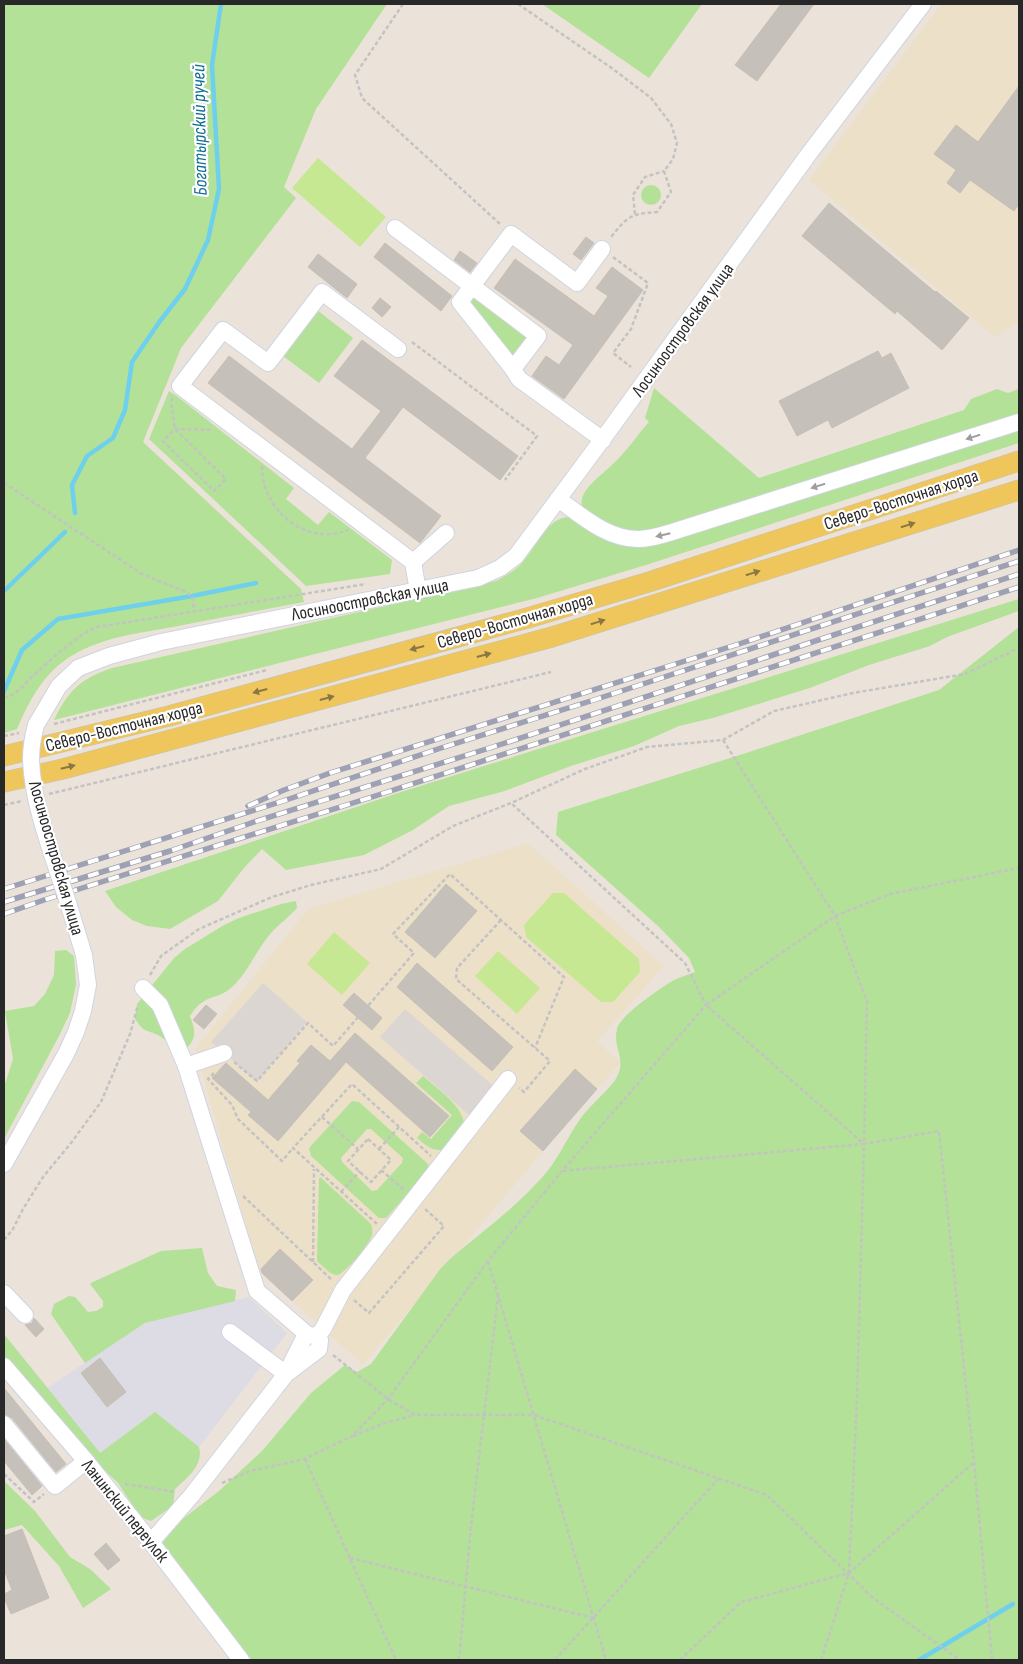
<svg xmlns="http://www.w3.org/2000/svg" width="1023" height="1664" viewBox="0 0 1023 1664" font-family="'Sofia Sans Condensed',sans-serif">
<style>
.industrial{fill:#dddbe3}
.education{fill:#ece0c9}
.green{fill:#b3e197;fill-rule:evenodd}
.pitch{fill:#c7e892}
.plaza{fill:#dbd6d1}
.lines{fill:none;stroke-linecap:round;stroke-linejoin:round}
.stream{stroke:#6ed0ec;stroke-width:4.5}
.building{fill:#c6c0ba;stroke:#c6bfb4}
.minor-casing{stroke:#cfd4e1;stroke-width:18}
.major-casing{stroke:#c3c3c3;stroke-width:21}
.path{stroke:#c3c3c3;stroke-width:2.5;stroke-dasharray:4 2.5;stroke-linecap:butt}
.minor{stroke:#fff;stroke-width:16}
.major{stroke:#eec65c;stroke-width:20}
.rail-casing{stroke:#9da1b3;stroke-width:5.5}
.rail{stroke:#fff;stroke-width:4;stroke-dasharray:11;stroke-linecap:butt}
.minor-bridge-casing{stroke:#cfd4e1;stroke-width:18;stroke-linecap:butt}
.minor-bridge{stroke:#fff;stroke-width:16}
.oneway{fill:#9e9e9e}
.oneway2{fill:#8b7742}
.labels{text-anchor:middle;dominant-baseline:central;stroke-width:4.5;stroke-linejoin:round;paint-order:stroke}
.street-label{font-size:18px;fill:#282828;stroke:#fff}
.water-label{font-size:19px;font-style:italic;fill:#0f6d96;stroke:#fff}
</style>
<rect width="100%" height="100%" fill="#ebe3da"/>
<!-- industrial -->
<path class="industrial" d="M249,1297L287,1333L199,1447L155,1412L100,1454L47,1388L145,1323Z"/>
<!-- education -->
<g class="education">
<path d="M941,4H1019V322L994,337L809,180Z"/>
<path d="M528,843L664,966L597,1042L621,1062L543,1151L363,1365L259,1271L195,1049L308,909Z"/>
</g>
<!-- green -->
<g class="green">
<path d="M4,4H387L316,109L284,187L296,198L181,348L143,442L301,589L304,602C260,610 216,619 173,627C140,633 103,637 73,655C44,672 30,699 17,729L4,733Z"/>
<path d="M542,4H702L649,78Z"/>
<circle cx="651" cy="195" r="10"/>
<path d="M474,293L531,337L513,362L466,302Z"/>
<path d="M317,310L353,338L319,383L283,356Z"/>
<path d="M654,388L759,478L964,410L971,399L997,389L1008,393L1019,389V419L668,529C657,530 635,536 626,533C616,531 606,524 598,520C560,502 598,479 614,463C627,451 637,435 649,422L645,418Z"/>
<path d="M169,391L178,397L294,488L286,499L318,525L329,512L392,560L390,574L306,586L149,439Z"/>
<path d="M1019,426V443L646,565L537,598L54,720C68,691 81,678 112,668L496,581C505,576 515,571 522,563C536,548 546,517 570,517L625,542Z"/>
<path d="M1019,599V611L947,637L930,646L869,665L810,688L713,718L679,726L634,746L571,766L505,791L449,806L413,830L364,855L286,870L262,849L244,868L218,901L170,929L147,926L132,920L116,907L105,891L401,792Z"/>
<path d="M1019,627V1660H252L160,1545L184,1518L219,1491L262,1451L311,1393L345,1365L357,1372L371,1364L441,1268L451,1258C483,1231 527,1199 552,1165C563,1149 572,1129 584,1114C593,1103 604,1094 613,1083C630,1060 612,1051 617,1029C619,1016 662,987 674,980C680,977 688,975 695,972L689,958L659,927L556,835L558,812L746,753L939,690Z"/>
<path d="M296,901L297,908C287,919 275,927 267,938C255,953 247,973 233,986C216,1002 205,992 190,1016C197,1034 196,1041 181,1053C174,1047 166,1040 158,1035C144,1029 144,1032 135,1019L137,1004L174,958L185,949L224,925L239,918L281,904Z"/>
<path d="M66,950L74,956L76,984L70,1013L59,1036L4,1139V1087L13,1059L5,1011L34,1006L45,994L54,975L55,951Z"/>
<path d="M423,1076C436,1088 461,1104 464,1123L443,1150C431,1151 426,1145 417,1138L422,1132L431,1139L452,1115L416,1083Z"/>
<path d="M352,1101L359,1102L428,1164L429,1169L386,1218H379L311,1156L309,1148ZM367,1129H371L403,1158L402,1163L377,1190L372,1191L342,1162L341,1158Z"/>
<path d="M320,1177L371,1224C372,1228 373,1231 372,1235C370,1243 344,1276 336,1275C329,1274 322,1265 317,1261L319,1179Z"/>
<path d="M202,1248L208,1273L217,1286L236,1290L235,1301L145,1323L85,1363L51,1314L54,1304L69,1296L75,1297L88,1312L96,1311L103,1307V1301L90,1284L93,1282L161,1251Z"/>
<path d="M4,1334L100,1453L155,1412L199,1447C204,1465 187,1478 175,1489L173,1506L151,1521L143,1518L137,1512L118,1483L92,1458L5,1361L4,1357Z"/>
<path d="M4,1481L35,1511L70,1557L90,1569L111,1589L83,1608L59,1566L22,1525L4,1530Z"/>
</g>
<!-- pitch -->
<g class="pitch">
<path d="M318,158L386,217L360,247L292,188Z"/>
<path d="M553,893H564L639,959L640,972L613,1002H601L526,937L524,925Z"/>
<path d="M334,932L370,963L342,995L307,964Z"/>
<path d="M498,951L540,988L517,1014L475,976Z"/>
</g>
<!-- plaza -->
<g class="plaza">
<path d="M263,983L307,1022L257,1081L211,1042Z"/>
<path d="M405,1009L499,1091L476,1121L380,1037Z"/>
</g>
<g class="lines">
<!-- stream -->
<g class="stream">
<path d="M75,513L72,485L87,456L113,438L125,410L132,362L160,321L185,289L208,240L219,189L212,65L221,4"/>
<path d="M4,591L65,532"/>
<path d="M4,691L22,650L58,619L192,596L256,583"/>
<path d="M919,1660L1013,1604"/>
</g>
</g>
<!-- building -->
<g class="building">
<path d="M781,4H814L757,81L735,65Z"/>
<path d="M1019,86V204L1014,211L970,180L960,193L947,183L956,170L934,154L956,125L978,142Z"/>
<path d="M829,203L935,292L936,291L969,318L942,350L897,311L895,314L802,236Z"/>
<path d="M586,237L594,243L581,260L573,254Z"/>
<path d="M385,243L452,296L441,311L374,257Z"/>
<path d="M460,251L477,263L470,272L454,260Z"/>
<path d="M318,254L357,284L347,298L308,267Z"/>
<path d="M515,259L594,316L608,296L596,288L612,267L643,290L564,399L532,376L546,356L559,365L573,345L494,288Z"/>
<path d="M380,298L391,307L382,317L372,308Z"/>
<path d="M362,340L518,456L500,480L403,407L365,458L441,516L420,543L208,383L229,356L352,449L381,411L334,376Z"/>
<path d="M878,351L882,358L891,353L909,388L832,428L828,420L797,436L779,401Z"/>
<path d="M446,884L477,911L435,958L405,932Z"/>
<path d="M417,963L513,1047L492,1071L397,987Z"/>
<path d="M354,993L382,1018L372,1030L343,1005Z"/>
<path d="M206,1005L217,1014L204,1029L193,1020Z"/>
<path d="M355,1033L449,1116L430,1137L346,1062L278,1141L248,1115L251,1112L212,1078L226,1063L268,1100L300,1063L297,1061L311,1045L330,1061Z"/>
<path d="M575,1069L597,1089L543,1151L520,1131Z"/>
<path d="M280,1249L313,1280L292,1301L262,1273L261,1269Z"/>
<path d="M34,1318L44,1329L36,1337L25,1325L32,1323Z"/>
<path d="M100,1358L126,1392L107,1407L81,1373Z"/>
<path d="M4,1388L66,1464L56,1472L12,1418L4,1414Z"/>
<path d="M4,1439L42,1486L32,1495L4,1461Z"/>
<path d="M22,1529L49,1598L11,1614L4,1598V1594L12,1590L4,1570V1536Z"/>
<path d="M106,1543L120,1560L108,1570L94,1554Z"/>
</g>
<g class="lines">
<!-- minor casing -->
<g class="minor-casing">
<g id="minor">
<path d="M395,228L472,286L460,302L513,369"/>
<path d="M602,249L577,283L511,234L472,286L538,336L513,369L519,379L603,440"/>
<path d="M398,349L322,292L268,363L223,330L180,386L413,562L418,591"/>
<path d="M558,499C582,516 607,539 638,539C648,539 659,536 669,533L1019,422"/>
<path d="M413,562L446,533"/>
<path d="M36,725L59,686L78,668L109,656L161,642L478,578L500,568L516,556L613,425L808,155L923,4"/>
<path d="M143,988L160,1005L186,1066"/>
<path d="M224,1053L186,1066L257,1291L308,1335"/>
<path d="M4,1164L66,1054L76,1032L83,1011L88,985L84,955L70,909"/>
<path d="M4,1293L25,1315"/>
<path d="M230,1332L286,1374"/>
<path d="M317,1336L323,1329L343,1290L508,1079"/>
<path d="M4,1366L86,1461L151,1542L241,1660"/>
<path d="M4,1424L55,1486L86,1461"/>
<path d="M151,1542L192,1495L286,1374L304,1338L308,1335L317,1336L320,1340L319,1349L286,1374"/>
</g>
</g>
<!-- major casing -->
<g class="major-casing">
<g id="major">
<path d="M4,756L169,716L531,617L649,582L1019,461"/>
<path d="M4,782L63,769L552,637L1019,490"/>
</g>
</g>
<!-- path -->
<g class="path">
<path d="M403,4L355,75L362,98L500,224"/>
<path d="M518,4L613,69L651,98L671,124L677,143L673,159L664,171L671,192L657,212C630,214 628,216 611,237"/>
<path d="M635,214L633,195L645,177L664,171"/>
<path d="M613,257L648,283L631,329L613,353L631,367"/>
<path d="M412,342L537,436L505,480"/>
<path d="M173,398L171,401L175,429L226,479L214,491L163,441L175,429L213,430"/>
<path d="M262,466C261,509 305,547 348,530"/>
<path d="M4,483L142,574L186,592L192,596L195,612"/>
<path d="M4,698C17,695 24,684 34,675C53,658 73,638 97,627L366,584"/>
<path d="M54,724L267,670"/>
<path d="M4,736L19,733"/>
<path d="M723,740L835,916L867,1002L864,1144"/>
<path d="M49,794L551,672"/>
<path d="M4,805L22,801"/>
<path d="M501,920L457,968L456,979L550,1061L524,1092L519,1088"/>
<path d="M150,975L161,956L199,929L272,897L311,885L381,869L453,826L511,803L585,769L647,747L723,740L774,711L853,693L965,674L1019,648"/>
<path d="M234,1062L257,1081L308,1023L333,1046L414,953L393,934L450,874L564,977L535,1048"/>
<path d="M214,1073L208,1079L232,1105L238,1119L282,1161L293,1148"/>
<path d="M322,1117L358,1149"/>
<path d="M368,1139L391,1160L371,1182L348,1161Z"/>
<path d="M379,1149L399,1127"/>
<path d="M381,1170L404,1190"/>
<path d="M563,1171L864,1144L857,1397L849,1573L821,1660"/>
<path d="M341,1192L360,1171"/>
<path d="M243,1196L332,1280"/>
<path d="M377,1224L293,1148L352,1084L431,1156"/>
<path d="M4,1240L13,1229L23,1209L43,1177L71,1143L101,1102L130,1034L138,1005"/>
<path d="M488,1261L606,1660"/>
<path d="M313,1262L314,1169"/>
<path d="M354,1300L369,1313L444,1226L425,1209"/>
<path d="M333,1355L388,1399L415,1415H534L767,1495L873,1598L960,1660"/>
<path d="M353,1436L382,1424L415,1415"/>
<path d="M305,1459L396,1660"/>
<path d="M4,1474L34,1502L44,1494"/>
<path d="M222,1483L250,1471L305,1459L352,1436L388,1399L488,1261L562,1171L706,1005L685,963L511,803"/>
<path d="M125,1484L176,1492"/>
<path d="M350,1558L594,1618"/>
<path d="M459,1660L471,1526L498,1296"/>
<path d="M555,1660L718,1479"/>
<path d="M680,1660L741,1602L849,1573L974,1462"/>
<path d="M992,1660L974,1462L939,1131L864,1144L706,1005L835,916L890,894L1019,868"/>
</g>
<!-- minor -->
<use href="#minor" class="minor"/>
<!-- major -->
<use href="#major" class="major"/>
<!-- rail casing -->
<g class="rail-casing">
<g id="rail">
<path d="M248,806L284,790L330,773L739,644L1019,550"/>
<path d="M4,889L283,801L441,748L597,699L1019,561"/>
<path d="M4,902L170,851L254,822L499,745L1019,574"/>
<path d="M4,914L44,900L372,797L1019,587"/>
</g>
</g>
<!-- rail -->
<use href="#rail" class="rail"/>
<!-- minor-bridge casing -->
<g class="minor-bridge-casing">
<path id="minor-bridge" d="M36,725C33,736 31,747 31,759C32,806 56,863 70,909"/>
</g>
<!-- minor-bridge -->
<use href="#minor-bridge" class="minor-bridge"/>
</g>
<!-- one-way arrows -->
<defs><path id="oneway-solid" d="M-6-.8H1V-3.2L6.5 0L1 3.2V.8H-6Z" transform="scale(1.25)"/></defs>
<g class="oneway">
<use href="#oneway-solid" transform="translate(973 437) rotate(162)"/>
<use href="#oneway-solid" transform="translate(818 486) rotate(162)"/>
<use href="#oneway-solid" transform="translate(663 535) rotate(167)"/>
</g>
<g class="oneway2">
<use href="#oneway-solid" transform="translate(908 525) rotate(-17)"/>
<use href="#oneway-solid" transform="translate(753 573) rotate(-17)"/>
<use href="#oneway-solid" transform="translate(598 622) rotate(-17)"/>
<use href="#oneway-solid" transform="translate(417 648) rotate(165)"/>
<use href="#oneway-solid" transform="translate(484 655) rotate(-15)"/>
<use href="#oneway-solid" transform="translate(260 691) rotate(165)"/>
<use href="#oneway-solid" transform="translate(327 698) rotate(-15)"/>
<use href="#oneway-solid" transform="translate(68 767) rotate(-14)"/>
</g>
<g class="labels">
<!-- street labels -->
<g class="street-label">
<text transform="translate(683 330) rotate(-54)">Лосиноостровская улица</text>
<text transform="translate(901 500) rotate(-18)">Северо-Восточная хорда</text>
<text transform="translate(370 600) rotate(-11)">Лосиноостровская улица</text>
<text transform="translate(515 621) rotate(-16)">Северо-Восточная хорда</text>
<text transform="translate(124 727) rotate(-14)">Северо-Восточная хорда</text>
<text transform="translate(56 858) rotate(74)">Лосиноостровская улица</text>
<text transform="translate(125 1511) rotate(51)">Ланинский переулок</text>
</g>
<!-- water labels -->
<g class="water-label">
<text transform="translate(200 130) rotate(-91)">Богатырский ручей</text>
</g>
</g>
<!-- border -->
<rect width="1023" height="1664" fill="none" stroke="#282828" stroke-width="10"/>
</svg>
